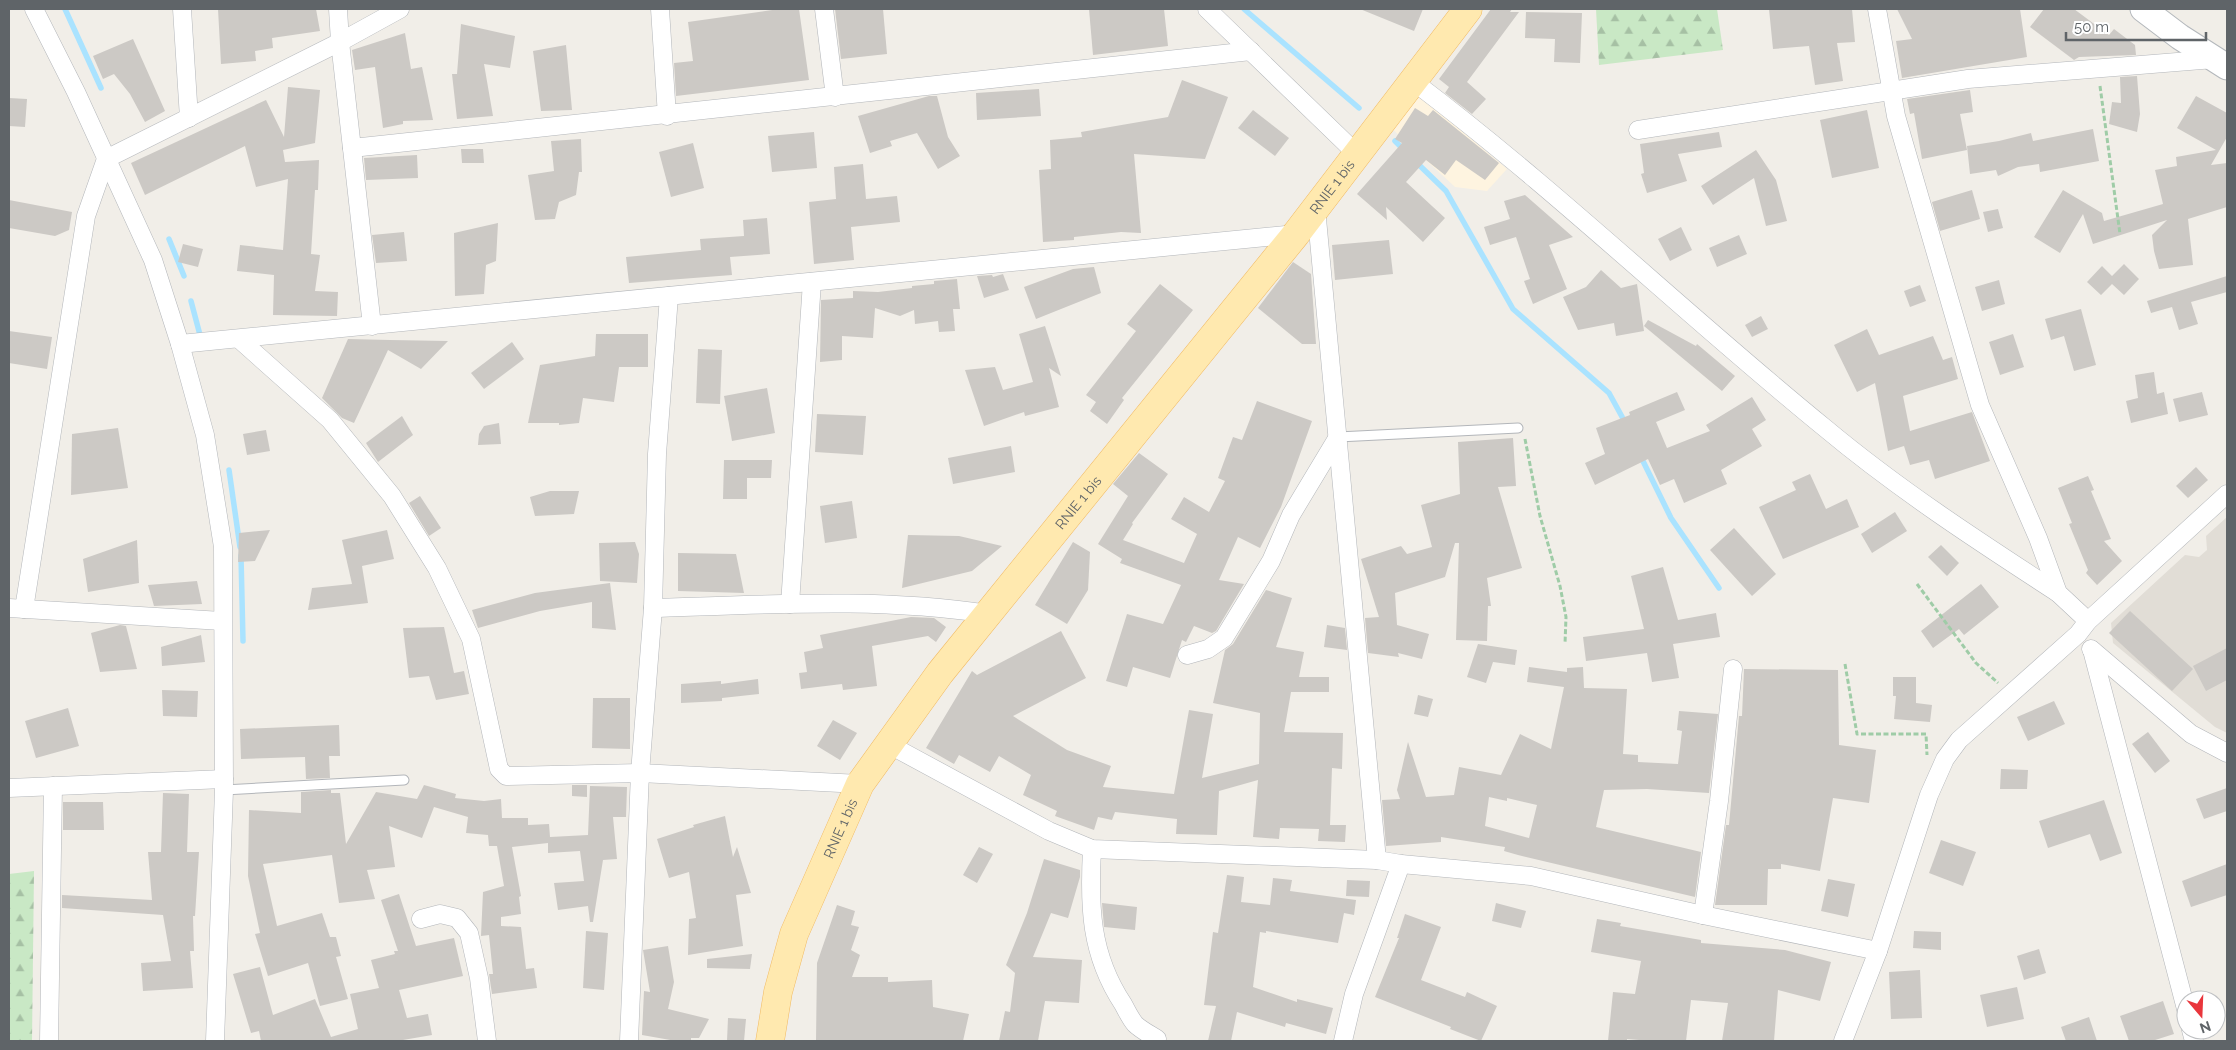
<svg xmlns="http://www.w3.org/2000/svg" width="2236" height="1050" viewBox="0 0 2236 1050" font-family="Raleway,sans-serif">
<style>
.commercial{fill:#fef4e0}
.education{fill:#e1ddd6}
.forest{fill:url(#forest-firs)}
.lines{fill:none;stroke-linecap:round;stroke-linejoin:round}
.stream{stroke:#aae3ff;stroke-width:5.5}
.building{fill:#ccc9c5;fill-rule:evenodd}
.service-casing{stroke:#b3b6ba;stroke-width:11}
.minor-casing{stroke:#b3b6ba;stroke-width:19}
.secondary-casing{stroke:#b4b8bc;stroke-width:27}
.primary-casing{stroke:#f1b961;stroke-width:29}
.path{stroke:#9fcca7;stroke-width:3;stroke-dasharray:5 2.5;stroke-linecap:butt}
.service{stroke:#fff;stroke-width:9}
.minor{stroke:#fff;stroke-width:18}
.secondary{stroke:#fff;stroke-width:25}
.primary{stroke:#ffe9af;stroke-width:28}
.labels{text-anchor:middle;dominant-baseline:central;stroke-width:4.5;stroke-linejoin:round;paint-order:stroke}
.street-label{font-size:14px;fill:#5f6468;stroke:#fff}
</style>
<defs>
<pattern id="forest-firs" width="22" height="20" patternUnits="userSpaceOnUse" patternTransform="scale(1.25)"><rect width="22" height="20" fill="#c9e8c5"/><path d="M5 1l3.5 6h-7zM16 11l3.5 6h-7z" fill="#a6c0a4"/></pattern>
</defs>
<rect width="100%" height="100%" fill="#f1eee8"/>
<!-- commercial -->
<path class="commercial" d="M1417,94L1507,169L1487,191L1455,187L1390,127Z"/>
<!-- education -->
<path class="education" d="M2227,517V733L2215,727L2113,643L2111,623L2185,555L2199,557L2207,550L2206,536Z"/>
<!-- forest -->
<g class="forest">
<path d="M1596,9H1717L1723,50L1599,65Z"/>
<path d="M34,871L32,1041L9,1040V874Z"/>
</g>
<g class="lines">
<!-- stream -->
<g class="stream">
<path d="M65,9L101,88"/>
<path d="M1244,9L1359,108"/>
<path d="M1395,141L1404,150"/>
<path d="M1416,162L1446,191L1513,309L1609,393L1626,424"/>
<path d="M169,239L184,276"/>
<path d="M191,301L200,335"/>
<path d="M1640,455L1671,518L1719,588"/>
<path d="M229,470L240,547"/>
<path d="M241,556L243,641"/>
</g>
</g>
<!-- building -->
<g class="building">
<path d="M218,9H316L320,31L272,38L273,48L255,51L256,61L221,64Z"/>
<path d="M779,9H799L809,80L676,96L674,63L693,61L688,22Z"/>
<path d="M835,9H883L887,54L841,59Z"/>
<path d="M1089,9H1164L1168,46L1093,55Z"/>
<path d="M1360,9H1423L1414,31Z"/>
<path d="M1491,9H1512L1510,12H1519L1467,82L1486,99L1472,114L1445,93L1449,87L1439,79Z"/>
<path d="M1769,9H1852L1855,42L1837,43L1843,81L1815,85L1809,46L1773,49Z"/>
<path d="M1897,9H2020L2027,57L1902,78L1896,41L1912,39Z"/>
<path d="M2044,9H2074L2109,35L2114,29L2135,45L2136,55L2079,57L2074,60L2030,27Z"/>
<path d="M1526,12L1582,13L1580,63L1554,62L1555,39L1525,38Z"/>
<path d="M461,24L515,36L510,68L484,64L493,116L457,119L452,74H457Z"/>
<path d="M405,33L411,69L422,67L433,120L403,121V124L383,128L375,67L355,70L352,50Z"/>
<path d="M133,39L165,111L145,122L130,94L114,74L103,79L93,56Z"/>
<path d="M566,45L572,110L541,111L533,51Z"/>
<path d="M2137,76L2140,114L2137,132L2109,124L2112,102L2121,103L2120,77Z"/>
<path d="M1182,80L1228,97L1205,159L1134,154L1141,233L1121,232L1074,237V240L1043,242L1039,170L1051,169L1050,140L1082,137L1081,132L1168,117Z"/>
<path d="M288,87L320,90L315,143L283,150L285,162L319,160L318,190H315L311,254L320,255L315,291L338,292L337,316L273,315L274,275L237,271L240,245L283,250L288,179L256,187L245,146L145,195L131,163L266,100L284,137Z"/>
<path d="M1039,89L1041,116L977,120L976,93Z"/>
<path d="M1970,90L1973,112L1960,114L1967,150L1922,159L1914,113L1910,114L1907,99Z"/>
<path d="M929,96H937L948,137L960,156L938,169L917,133L890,141L892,146L870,153L858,116Z"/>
<path d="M2196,96L2227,113V137L2211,165L2227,163V207L2188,219L2193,265L2159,269L2154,251L2152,235L2167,220L2093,244L2083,214L2060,253L2034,237L2063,190L2102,213L2104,221L2163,204L2155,170L2177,166L2176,157L2216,150L2177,128Z"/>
<path d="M9,98L27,99L25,127L9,126Z"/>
<path d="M1415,108L1428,116L1433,110L1499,163L1485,180L1456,160L1445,175L1426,160L1406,182L1445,218L1423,242L1386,207L1387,220L1357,194L1402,143L1395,139Z"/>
<path d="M1253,110L1289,138L1275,156L1238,128Z"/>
<path d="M1867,110L1879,168L1832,178L1820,120Z"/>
<path d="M2093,129L2099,161L2040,172L2039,164L2018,167L1998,176L1996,170L1970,174L1967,146L1999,141L2031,133L2033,141Z"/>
<path d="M814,132L817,168L772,172L768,136Z"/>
<path d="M1719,132L1722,147L1678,154L1687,181L1647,193L1641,174L1644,173L1640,144Z"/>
<path d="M581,139L582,172H579L576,195L559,202L555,219L535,220L528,175L554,171L551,141Z"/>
<path d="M693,143L704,188L671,197L659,152Z"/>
<path d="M461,149H483L484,163H462Z"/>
<path d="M1756,150L1776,180L1787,221L1766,226L1754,178L1713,205L1701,186Z"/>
<path d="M417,155L418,178L366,180L364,158Z"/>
<path d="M863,164L866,199L897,196L900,222L851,227L854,260L814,264L809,202L836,199L834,167Z"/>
<path d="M1972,190L1980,219L1940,231L1932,202Z"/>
<path d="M1525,195L1573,237L1549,245L1567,289L1533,304L1524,281L1530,279L1516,237L1490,245L1484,227L1510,219L1504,201Z"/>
<path d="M9,200L72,212L69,230L55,236L9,228Z"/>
<path d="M1998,209L2003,228L1988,232L1983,212Z"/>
<path d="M767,218L770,254L730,257L732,275L629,283L626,257L701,250L700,239L744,236L743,220Z"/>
<path d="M498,223L496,261L486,265L484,294L455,296L454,233Z"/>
<path d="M1681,227L1692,250L1670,261L1658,239Z"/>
<path d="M404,232L407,261L376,263L372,235Z"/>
<path d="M1739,235L1747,254L1717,267L1709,248Z"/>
<path d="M1389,240L1393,274L1335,280L1332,245Z"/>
<path d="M183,244L203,249L198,267L178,262Z"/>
<path d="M1293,262L1311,274L1316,344H1302L1258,308Z"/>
<path d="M2124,264L2139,279L2124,295L2112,284L2101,295L2087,282L2102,266L2112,276Z"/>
<path d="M1094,267L1101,293L1036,319L1024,287L1073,269Z"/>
<path d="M1601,270L1621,288L1637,284L1644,331L1616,336L1614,323L1578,330L1563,297L1586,287Z"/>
<path d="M1003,274L1009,290L984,298L977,276L992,275L993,277Z"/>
<path d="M2227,276V292L2191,302L2198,324L2179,330L2172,307L2151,313L2147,301Z"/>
<path d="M957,279L960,309H953L955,331L939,332L938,321L915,324L914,310L900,316L875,308L873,338L842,336V360L820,362L821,300L853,298V291L878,292L912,288V286L934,284V281Z"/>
<path d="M1999,280L2005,304L1982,311L1975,287Z"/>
<path d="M1160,284L1193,310L1122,398L1124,400L1107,424L1090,411L1096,402L1086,395L1136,331L1127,324Z"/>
<path d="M1920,285L1926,301L1910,307L1904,291Z"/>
<path d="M2081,309L2096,365L2074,371L2064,336L2051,340L2045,319Z"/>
<path d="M1761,316L1768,329L1752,337L1745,325Z"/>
<path d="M1648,320L1696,346L1697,344L1735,376L1722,391L1644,326Z"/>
<path d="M1045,326L1061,376L1049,368L1059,407L1025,416L1024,412L984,426L965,370L995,367L1003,390L1033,382L1019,334Z"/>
<path d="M1867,329L1879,355L1933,336L1943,360L1952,357L1958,379L1903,396L1910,431L1972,412L1990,461L1935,479L1929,460L1910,465L1904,446L1888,451L1875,383L1857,392L1834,345Z"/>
<path d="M9,331L52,337L47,369L9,363Z"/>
<path d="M596,334H648V367H619L614,402L583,398L579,423L559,425V423H528L540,365L595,356Z"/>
<path d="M2013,334L2024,367L2000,375L1989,342Z"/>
<path d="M348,339L390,340L448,341L421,369L388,350L354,423L342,418L322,398Z"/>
<path d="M512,342L524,359L484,389L471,373Z"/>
<path d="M698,349L722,350L720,404L696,403Z"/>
<path d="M2154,372L2157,394L2164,392L2168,414L2131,423L2126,401L2138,398L2135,375Z"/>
<path d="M767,388L775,433L732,441L724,396Z"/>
<path d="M1677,392L1685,410L1656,422L1667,448L1710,431L1706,425L1752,397L1766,420L1752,429L1762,446L1721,470L1727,484L1684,503L1674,479L1660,485L1648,459L1595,485L1585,463L1605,454L1596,428L1630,415L1629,412Z"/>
<path d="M2202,392L2208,415L2179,422L2173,399Z"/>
<path d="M1257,401L1312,421L1281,507L1260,548L1238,537L1219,580L1244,584L1216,631L1212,633L1194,626L1186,642L1182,640L1170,678L1133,667L1127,687L1106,681L1127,614L1163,624L1181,585L1120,563L1122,559L1098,544L1128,496L1113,484L1139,453L1168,474L1132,523L1133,524L1123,540L1184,563L1197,534L1171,519L1184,497L1209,512L1225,481L1218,478L1233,437L1242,440Z"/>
<path d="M817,414L866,416L863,455L815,452Z"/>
<path d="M402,416L413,435L378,462L366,443Z"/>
<path d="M499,423L501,444L478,445L479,434L484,426Z"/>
<path d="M118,428L128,488L71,495L72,434Z"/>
<path d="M266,430L270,451L247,455L243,434Z"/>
<path d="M1513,438L1516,486L1498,487L1522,568L1487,578L1491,606H1488L1487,641L1456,640L1459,543H1455L1445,577L1395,593L1397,625L1429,634L1422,659L1398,653L1399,657L1368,653L1365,618L1379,617L1361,559L1401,546L1407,554L1432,547L1421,505L1460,494L1458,442Z"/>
<path d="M1011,446L1015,472L953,484L948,458Z"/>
<path d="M724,460H772L771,478H747V499H723Z"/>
<path d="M2196,467L2208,480L2188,498L2176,486Z"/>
<path d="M1810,474L1826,509L1847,499L1859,527L1783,559L1759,507L1796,490L1792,482Z"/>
<path d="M2088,476L2094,490L2091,491L2111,539L2104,541L2122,561L2097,585L2086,573L2088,570L2069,524L2072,523L2058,488Z"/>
<path d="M550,491H579L574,514L535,516L530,497Z"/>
<path d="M420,496L441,528L429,536L409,503Z"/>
<path d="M852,501L857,538L825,543L820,506Z"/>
<path d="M1895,512L1907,531L1872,553L1861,534Z"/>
<path d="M1734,528L1776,574L1752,596L1710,550Z"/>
<path d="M270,530L255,561L238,562L239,533Z"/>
<path d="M387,530L394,559L362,566L368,603L308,610L312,588L352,584L342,540Z"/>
<path d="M908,535L959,536L1002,546L972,571L902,588Z"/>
<path d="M137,540L139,583L88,592L83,559Z"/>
<path d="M635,542L639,554L637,583L600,581L599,543Z"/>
<path d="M1073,542L1090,552L1088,590L1067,624L1035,605Z"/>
<path d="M1941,545L1959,563L1947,576L1928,557Z"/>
<path d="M678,553L736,554L744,593L678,591Z"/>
<path d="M1663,567L1678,620L1716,613L1720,637L1673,644L1679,678L1652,682L1647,653L1586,661L1583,637L1644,629L1631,576Z"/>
<path d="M197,581L202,604L154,606L148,585Z"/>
<path d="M610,583L616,630L592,628V602L540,611L478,628L472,610L535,593Z"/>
<path d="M1981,584L1999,607L1964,635L1959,629L1933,648L1921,631Z"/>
<path d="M1266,590L1292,598L1276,647L1304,652L1299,677H1329V692H1291L1284,732L1343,733L1342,769L1332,768L1330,825H1346L1345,842L1318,841L1319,829L1280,828L1279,839L1253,837L1258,780L1219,791L1217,835L1176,834L1177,819L1115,812L1112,820L1098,817L1094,830L1055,816L1057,811L1023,795L1031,775L999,756L990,772L959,755L954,764L926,748L972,671L977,675L1061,631L1086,678L1013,716L1067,750L1111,766L1103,787L1174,794L1189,710L1213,714L1202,778L1259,764L1260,713L1213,703L1225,650L1233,644Z"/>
<path d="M2130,611L2193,669L2172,691L2109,633Z"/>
<path d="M911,617L934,618L946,627L936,642L928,636L872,646L877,686L843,690L842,684L801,689L799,673L807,672L804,652L823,648L820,635Z"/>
<path d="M120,625L126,626L137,669L100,672L91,633Z"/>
<path d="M1327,625L1345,628L1347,650L1324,647Z"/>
<path d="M444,627L454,673L464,671L469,694L436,700L429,676L409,678L403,628Z"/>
<path d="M201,635L205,662L162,666L161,647Z"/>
<path d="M1478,644L1517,650L1515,665L1493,662L1486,683L1467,677Z"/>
<path d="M2227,648V680L2206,691L2193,666Z"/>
<path d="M1529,667L1567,672V668L1583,667L1584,688L1627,689L1623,754L1638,755V762L1678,764L1682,731L1677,730L1679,711L1718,714L1709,793L1647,789L1604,790L1596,827L1701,852L1695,897L1518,855L1504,851L1505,847L1441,837V842L1386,846L1382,800L1400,799L1397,790L1408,742L1426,797L1454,795L1459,767L1501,775L1520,734L1551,749L1564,687L1527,682ZM1489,797L1507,801V798L1537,805L1529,838L1485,826Z"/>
<path d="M1744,669L1838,670L1839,745L1876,750L1869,803L1833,798L1820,871L1781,864V869H1768L1767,905H1715L1726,825H1729L1739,716H1742Z"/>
<path d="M1893,677H1916V703L1932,705L1930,722L1894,719L1896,696H1893Z"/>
<path d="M758,679L759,694L722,698V701L681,703V684L721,681V684Z"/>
<path d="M162,690L198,691L197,717L163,716Z"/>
<path d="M1418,695L1433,699L1428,717L1414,714Z"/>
<path d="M593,698H630V749L592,748Z"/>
<path d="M2054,701L2065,724L2028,741L2017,717Z"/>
<path d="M68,708L79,746L36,758L25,721Z"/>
<path d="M833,720L857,733L840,760L817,746Z"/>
<path d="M339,725L340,756H329L330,778L306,779L305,757L241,759L240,729Z"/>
<path d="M2148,732L2170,761L2155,773L2132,744Z"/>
<path d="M2001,769L2028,770L2027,789H2000Z"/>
<path d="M424,785L456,794L455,798L484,801L501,799L502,818H528V825L549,824L550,837L588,835L590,786L627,787L626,817H613L617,859L603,860L593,922H590L588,906L558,910L554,883L584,881L580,851L548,853V843L512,847L521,896L519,897L521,914L501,917V926L521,927L526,969L534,968L537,988L492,994L489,974H493L489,935L481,936L483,892L504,886L497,846H489L488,835L466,833L468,817L434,807L422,838L389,826L395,867L367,870L375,899L339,903L332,855L263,864L277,926L322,913L330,937H336L341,956L336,957L348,999L320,1006L308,963L268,976L255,934L260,933L248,876L249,810L301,813V792L331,790V793H340L346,844L376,792L417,799Z"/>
<path d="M572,785H587V797L572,796Z"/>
<path d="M2227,788V811L2204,819L2196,799Z"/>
<path d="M163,793L189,794L187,852H199L195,916H193L194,951H190L193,988L143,991L141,963L171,961L163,915L62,908V895L152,900L148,852H161Z"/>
<path d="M2104,800L2122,853L2100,861L2090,834L2048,848L2039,821Z"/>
<path d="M63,802H103L104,830H63Z"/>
<path d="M725,816L733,857L737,847L751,893L736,895L743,946L688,955L689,919L696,918L689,872L669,878L657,839L694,827L693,825Z"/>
<path d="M1941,840L1976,852L1963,886L1929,873Z"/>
<path d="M979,847L993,854L977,883L963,875Z"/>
<path d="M1044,859L1080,870V877L1068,918L1051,913L1033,957L1082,960L1079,1003L1045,1001L1038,1041H999L1005,1011L1010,1012L1015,973L1006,965L1027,913Z"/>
<path d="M2227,864V895L2191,907L2182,881Z"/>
<path d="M1227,875L1244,877L1241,902L1270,905L1273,878L1292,880L1290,891L1356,900L1354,915L1344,913L1338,943L1266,931V933L1260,932L1253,987L1297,1002V999L1333,1008L1326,1034L1286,1023L1285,1027L1237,1012L1231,1041H1208L1216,1006L1204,1005L1213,932L1218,933Z"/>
<path d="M1828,879L1855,884L1848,917L1821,911Z"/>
<path d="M1347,880L1370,881L1369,897L1346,896Z"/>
<path d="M399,894L416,946L454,938L463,976L399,990L407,1018L428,1014L432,1035L403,1040V1041H261L259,1031L251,1033L233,974L260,967L273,1015L315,999L331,1037L358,1029L350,994L379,988L371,960L395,954L394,951H398L381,900Z"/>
<path d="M1102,903L1137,907L1135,930L1104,927Z"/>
<path d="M1496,903L1526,911L1521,928L1492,921Z"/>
<path d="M837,905L855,911L851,925L859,927L851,950L860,955L852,977H888V982L932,980L933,1007L969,1014L963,1041H816L817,963Z"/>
<path d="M1405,914L1441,927L1421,980L1465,997L1467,992L1497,1006L1481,1041L1450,1029L1451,1027L1375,997L1399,938H1397Z"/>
<path d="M1597,919L1621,923L1620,926L1701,940V943L1785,950L1831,962L1820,1001L1778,990L1774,1041H1722L1728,1003L1691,1000L1686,1041H1651L1627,1039V1041H1608L1613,992L1635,994L1641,961L1591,952Z"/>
<path d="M586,931L608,933L604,990L583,988Z"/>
<path d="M1914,931L1941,932V950L1913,948Z"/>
<path d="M668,946L674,982L668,1009L709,1019L699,1038H691V1041H676L642,1035L644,991L650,992L643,950Z"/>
<path d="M2039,949L2046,973L2024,980L2017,956Z"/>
<path d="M752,954L750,969L707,968V959Z"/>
<path d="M1920,970L1922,1018L1891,1019L1889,972Z"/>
<path d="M2017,987L2024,1019L1987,1027L1980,995Z"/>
<path d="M2163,1001L2174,1034L2152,1041H2129L2120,1016Z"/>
<path d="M2089,1017L2097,1041H2066L2061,1027Z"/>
<path d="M728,1018L746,1019L744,1041H727Z"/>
</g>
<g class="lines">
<!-- service casing -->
<g class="service-casing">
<g id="service">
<path d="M1338,437L1518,428"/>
<path d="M224,790L404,780"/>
</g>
</g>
<!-- minor casing -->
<g class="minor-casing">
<g id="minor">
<path d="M34,9L76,92L153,260L180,344L205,435L223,547L224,790L215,1041"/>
<path d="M182,9L189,118"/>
<path d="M338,9L340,42L372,326"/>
<path d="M660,9L667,116"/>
<path d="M824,9L835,97"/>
<path d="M1207,9L1358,155"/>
<path d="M1877,9L1896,116L1980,405L2038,538L2058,593L2088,621"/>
<path d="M1414,82C1557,190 1686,315 1825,428C1898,489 1978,541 2058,593"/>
<path d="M1638,130L1968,79L2214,59"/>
<path d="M352,148L1251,51"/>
<path d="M1316,208L1377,860"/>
<path d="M239,339L330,420L392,496L437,568L471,639L499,769L506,776L640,773L860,784"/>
<path d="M180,344L1296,234"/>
<path d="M790,604L812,282"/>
<path d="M9,608L222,621"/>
<path d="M653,608C765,605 877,597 988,614"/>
<path d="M24,609L86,216L106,159L340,42L400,9"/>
<path d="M2091,649L2191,734L2227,753"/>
<path d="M2092,650L2186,1009"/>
<path d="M1187,655L1208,649L1224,638L1271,561L1291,515L1338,437"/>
<path d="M888,744L1049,831L1092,849L1377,860L1401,864L1531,876L1703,915L1878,951"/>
<path d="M9,788L224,779"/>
<path d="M1092,849C1089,906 1090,954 1123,1004C1127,1011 1130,1018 1135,1024C1141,1030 1151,1035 1157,1039"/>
<path d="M1703,915L1719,801L1733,669"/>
<path d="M421,919L440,914L457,918L469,933L479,978L487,1041"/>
<path d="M2191,1030L2194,1041"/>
<path d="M49,1041L53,786"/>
<path d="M629,1041L640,773L653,608L657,454L669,296"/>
<path d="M1343,1041L1354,994L1401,864"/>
<path d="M1843,1041L1878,951L1929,795L1945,759L1959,740L2078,634L2088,621L2227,494"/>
</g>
</g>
<!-- secondary casing -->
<g class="secondary-casing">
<path id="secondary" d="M2143,9L2180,37L2227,67"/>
</g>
<!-- primary casing -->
<g class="primary-casing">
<g id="primary">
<path id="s1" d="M770,1041L778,992L794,934L860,784L940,673L1296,234L1468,9"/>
</g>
</g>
<!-- path -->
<g class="path">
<path d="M2100,86L2120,234"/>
<path d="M1525,439L1540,516L1560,586L1566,617L1565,644"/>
<path d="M1917,584L1976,663L1998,683"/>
<path d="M1845,664L1857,734H1926L1927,755"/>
</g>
<!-- service -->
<use href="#service" class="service"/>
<!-- minor -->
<use href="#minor" class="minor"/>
<!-- secondary -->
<use href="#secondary" class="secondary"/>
<!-- primary -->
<use href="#primary" class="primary"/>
</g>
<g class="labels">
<!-- street labels -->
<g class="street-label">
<text stroke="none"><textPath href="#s1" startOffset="1035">RNIE 1 bis</textPath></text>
<text stroke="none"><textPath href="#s1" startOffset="630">RNIE 1 bis</textPath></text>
<text stroke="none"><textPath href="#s1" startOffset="225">RNIE 1 bis</textPath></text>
</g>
</g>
<!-- border -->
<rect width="2236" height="1050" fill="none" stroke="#5f6468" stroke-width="20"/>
<!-- north arrow -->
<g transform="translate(2201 1015) rotate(161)"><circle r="24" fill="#ffffff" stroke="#bfc1c3"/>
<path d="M0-4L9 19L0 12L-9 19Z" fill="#e9363c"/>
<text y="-8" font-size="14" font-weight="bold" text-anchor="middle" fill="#5f6468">N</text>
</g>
<!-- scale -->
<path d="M2066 32v8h140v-8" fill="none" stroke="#5f6468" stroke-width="2.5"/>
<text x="2074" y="32" font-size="15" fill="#5f6468" stroke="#ffffff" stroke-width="4" paint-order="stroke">50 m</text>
</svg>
